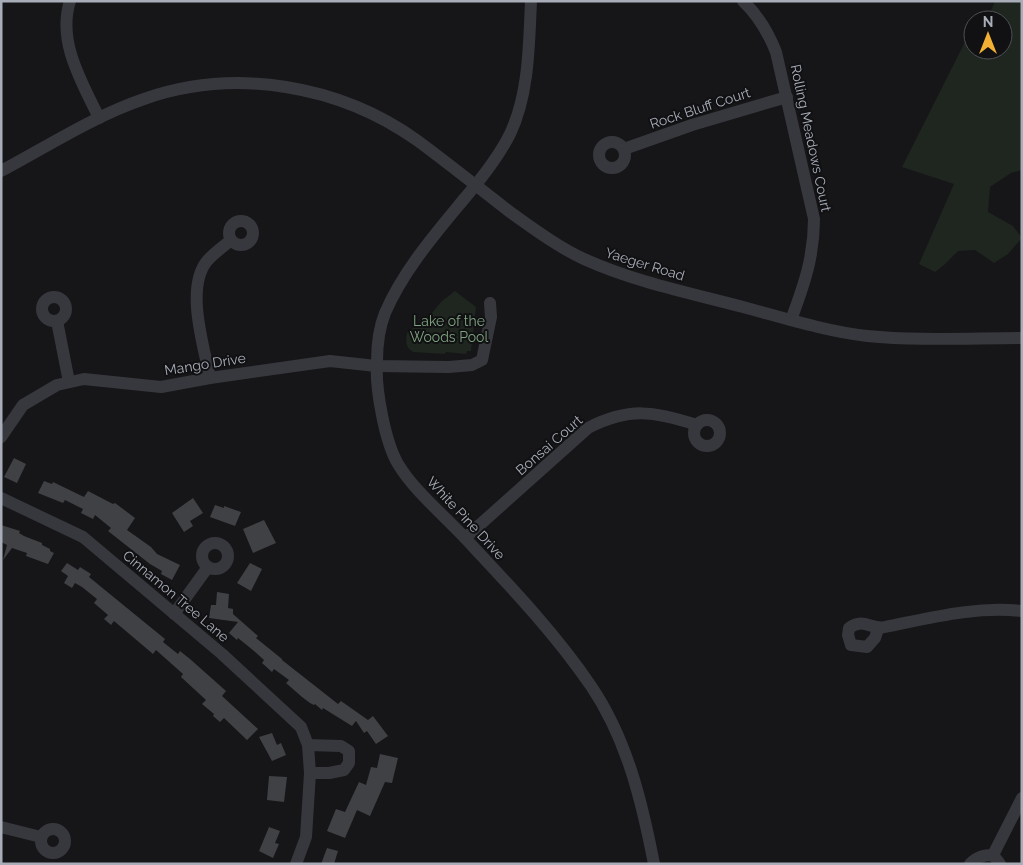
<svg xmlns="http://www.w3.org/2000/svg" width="1023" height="865" viewBox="0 0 1023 865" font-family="Raleway,sans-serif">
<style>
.green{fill:#1e261f}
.building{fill:#404145}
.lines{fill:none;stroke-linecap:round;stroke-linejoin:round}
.minor{stroke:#37383d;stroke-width:12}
.labels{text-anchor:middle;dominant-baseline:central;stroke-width:4;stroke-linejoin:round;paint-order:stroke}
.street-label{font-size:14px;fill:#a8adb8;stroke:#111113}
.park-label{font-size:14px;fill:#7fa381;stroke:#111113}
</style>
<rect width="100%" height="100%" fill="#161618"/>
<!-- green -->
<g class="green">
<path d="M995,1H1022V170L1011,173L990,187L988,212L1013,226L1022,238L1008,254L994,263L975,250L958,251L944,265L935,272L919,264L954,184L902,167L973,26V50H1003V20H982L988,18Z"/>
<path d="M455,291L476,307L471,351H467L466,354L446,352L445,354L413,352C405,347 406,341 407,333L423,320H426L442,301Z"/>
</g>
<!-- building -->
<g class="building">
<path d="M14,458L26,464L17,483L4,477Z"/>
<path d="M44,481L52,484L53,482L84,497L88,491L113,504L115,503L135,518L127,530L151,547L157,554L180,565L172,580L161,574L162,571L150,564L108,531L111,528L95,515L93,519L81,513L83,509L65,500L63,503L38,493Z"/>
<path d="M193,498L203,513L190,521L193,526L184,532L172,513Z"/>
<path d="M215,505L224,508V506L241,512L235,526L210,517Z"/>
<path d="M264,520L276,543L253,553L243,529Z"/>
<path d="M1,525L20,531L19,533L24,536L42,543V545L50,549V551L54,553L48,564L26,556L27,553L12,548L3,560L7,545L1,542Z"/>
<path d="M67,563L78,570L80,567L91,574L89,577L165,639L163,642L178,654L180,651L190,659L226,691L222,696L258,729L247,740L224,718L220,722L213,716L214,714L202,704L206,700L181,677L183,674L156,650L153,654L114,621L111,625L104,619L108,615L94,603L97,599L82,587L75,583L72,588L64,583L68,576L61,571Z"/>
<path d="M250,563L262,569L251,591L237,583Z"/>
<path d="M217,592L229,594L228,608L233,609V614L258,636L256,638L282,659V660L338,704L341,701L368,720L373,716L388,736L376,744L367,731L364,733L356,721L352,726L323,708L322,710L315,704L314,705L310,703L302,697L286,683L289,680L274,669L272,672L262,663L264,660L254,651L238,638L237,640L229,633L238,622L209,618L211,605H216Z"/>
<path d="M272,733L277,745L281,743L286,755L272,761L259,737Z"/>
<path d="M380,754L398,758L392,783L385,782L370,816L357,810L345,838L327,831L336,809L345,812L359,782L366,785L371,767L377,768Z"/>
<path d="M269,776L287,777L284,802L267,800Z"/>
<path d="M269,827L280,831L275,843L279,844L273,858L259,851Z"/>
<path d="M327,848L338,851L334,864H321Z"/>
</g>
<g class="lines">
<!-- minor -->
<g class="minor">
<path d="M70,1C57,42 82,82 99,118"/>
<path d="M531,1C529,45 529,94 510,134C498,158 482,178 464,199C435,234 403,271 385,313C379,328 377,347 377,362C375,388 385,442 398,464C415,492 443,514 465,538C509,585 555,633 591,686C627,739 642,802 654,864"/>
<path d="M743,1C759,16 768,32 776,52L814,219C814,257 804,285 791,320"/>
<circle cx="612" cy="155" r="13"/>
<path d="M624,149L692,125L787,97"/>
<path d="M1,171C48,146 94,116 144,99C235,67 340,85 418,141C449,164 479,188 510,212C534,229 558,247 584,259C635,282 690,293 743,307C784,318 825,331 867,336C918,341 971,338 1022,338"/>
<circle cx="241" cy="233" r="12"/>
<circle cx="54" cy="309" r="12"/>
<path d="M57,321L69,382"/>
<path d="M210,378C204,347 185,288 207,261C214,253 223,247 231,240"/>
<circle cx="707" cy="433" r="13"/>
<path d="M1,437L23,405L57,385L84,379L161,387L210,378L330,361L376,366L449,367L472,365L482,360L491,317L490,303"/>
<path d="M1,498L83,537L222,654L301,727L308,745L310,773L306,837L296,864"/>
<path d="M465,538L588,428C629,407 654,411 697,425"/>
<circle cx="215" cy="556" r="13"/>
<path d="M174,614L208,567"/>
<path d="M878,629L875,638L867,647L851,645L848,635L849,628C864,617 871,630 885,627C930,618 975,606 1022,611"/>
<path d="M308,745L341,746L349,751V763L344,770L329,773H310"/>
<path d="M1,827L41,837"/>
<circle cx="53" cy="841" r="12"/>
<path d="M993,855L1022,798"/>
<path d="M970,864C977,857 983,855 993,855L1000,864"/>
</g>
</g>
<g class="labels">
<!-- street labels -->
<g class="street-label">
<text transform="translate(700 108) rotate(-18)">Rock Bluff Court</text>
<text transform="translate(811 138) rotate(78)">Rolling Meadows Court</text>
<text transform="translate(645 264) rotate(17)">Yaeger Road</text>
<text transform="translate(205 364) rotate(-9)">Mango Drive</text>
<text transform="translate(549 445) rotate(-41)">Bonsai Court</text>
<text transform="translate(466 518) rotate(47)">White Pine Drive</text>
<text transform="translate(176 596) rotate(40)">Cinnamon Tree Lane</text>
</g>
<!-- park labels -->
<g class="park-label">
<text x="449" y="321">Lake of the<tspan x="449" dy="16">Woods Pool</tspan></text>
</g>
</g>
<!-- border -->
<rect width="1023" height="865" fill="none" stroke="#a8adb8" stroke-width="5"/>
<!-- north arrow -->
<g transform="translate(988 35)"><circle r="24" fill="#111113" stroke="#4d4f55"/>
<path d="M0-4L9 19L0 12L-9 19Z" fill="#f2b134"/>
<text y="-8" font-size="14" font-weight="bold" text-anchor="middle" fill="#a8adb8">N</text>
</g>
</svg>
